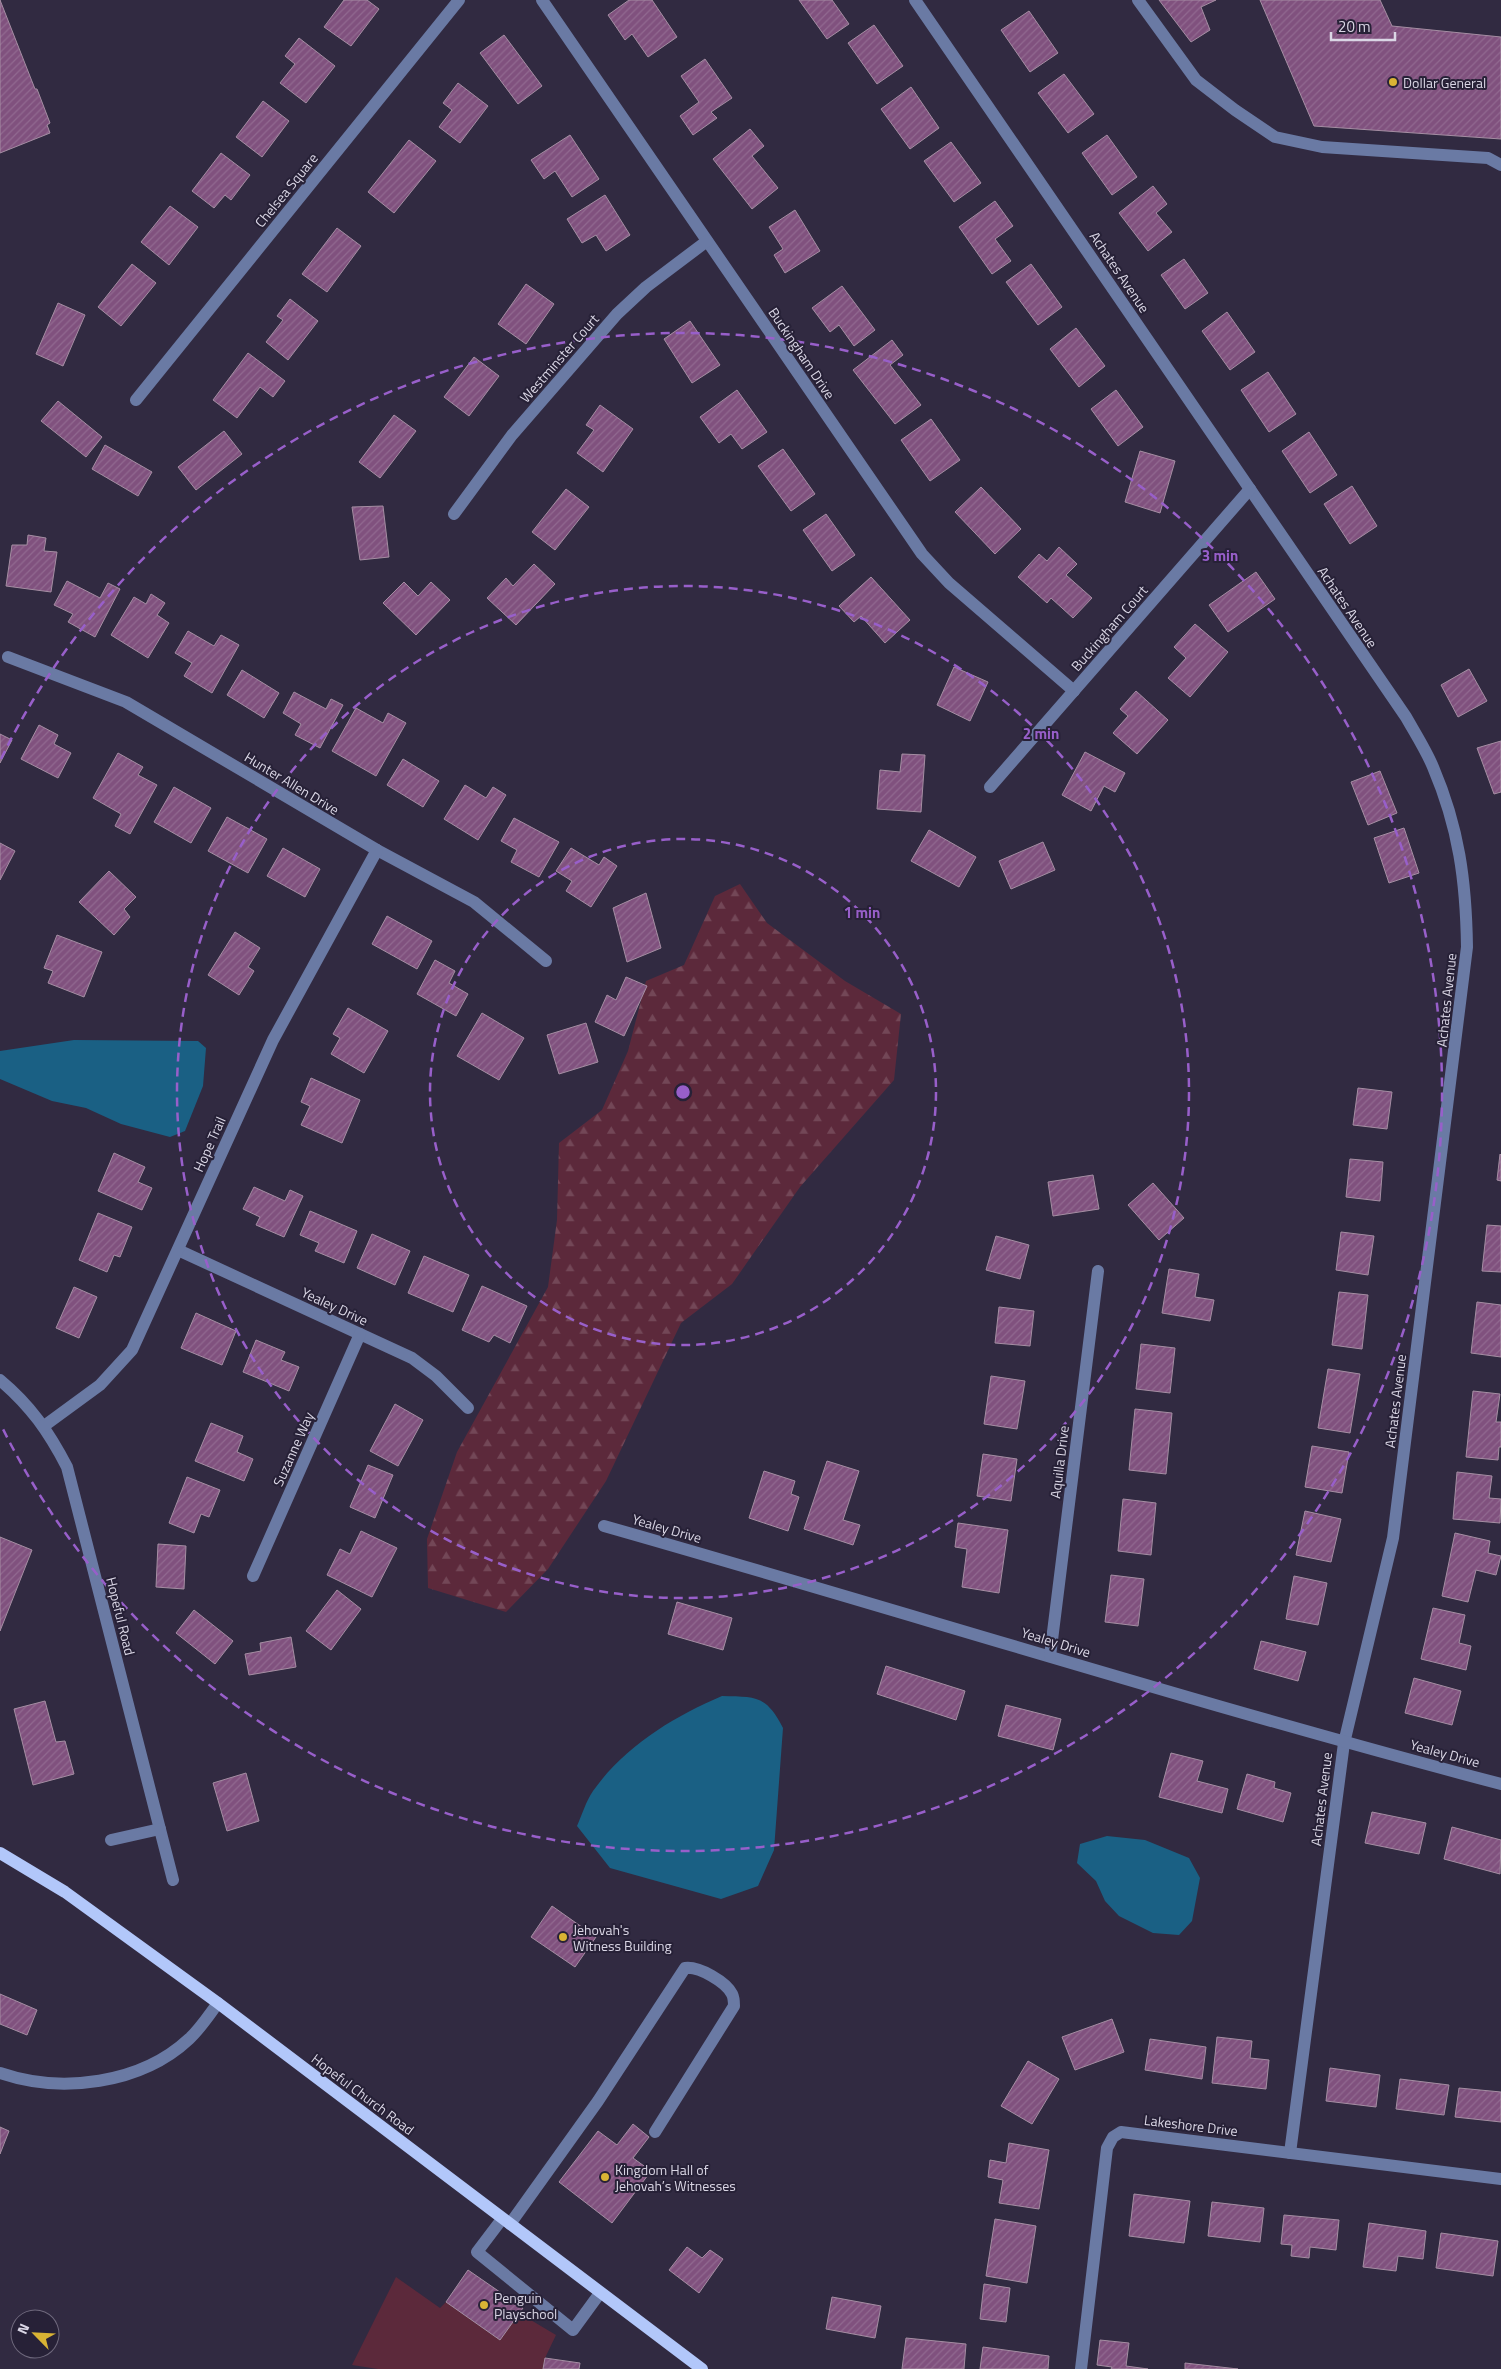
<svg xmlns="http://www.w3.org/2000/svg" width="1501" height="2369" viewBox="0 0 1501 2369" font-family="'Titillium Web',sans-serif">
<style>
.green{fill:#5c293b}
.forest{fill:url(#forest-firs)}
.water{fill:#1a6084}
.building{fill:url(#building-hatch);stroke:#a58ea3}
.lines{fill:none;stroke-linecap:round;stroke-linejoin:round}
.minor{stroke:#6a7aa4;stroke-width:12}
.major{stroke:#b2c7fa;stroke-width:12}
.ring{fill:none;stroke:#985fca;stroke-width:2.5;stroke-dasharray:9 6}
.poi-dot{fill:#d9b334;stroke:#272137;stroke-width:2}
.labels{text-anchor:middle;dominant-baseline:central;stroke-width:4;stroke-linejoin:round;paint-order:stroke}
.poi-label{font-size:14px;fill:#dad6e5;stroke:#272137;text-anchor:start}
.street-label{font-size:14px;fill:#dad6e5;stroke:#272137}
.centre{fill:#985fca;stroke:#272137;stroke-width:2.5}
.ring-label{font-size:15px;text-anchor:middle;font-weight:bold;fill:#985fca;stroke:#272137;stroke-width:4;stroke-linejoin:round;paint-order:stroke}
</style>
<defs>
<pattern id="forest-firs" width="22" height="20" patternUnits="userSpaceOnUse" patternTransform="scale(1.25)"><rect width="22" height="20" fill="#5c293b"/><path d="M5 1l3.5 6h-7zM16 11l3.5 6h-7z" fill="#734757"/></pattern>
<pattern id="building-hatch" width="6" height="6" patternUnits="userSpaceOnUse" patternTransform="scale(1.25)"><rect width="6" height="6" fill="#80517e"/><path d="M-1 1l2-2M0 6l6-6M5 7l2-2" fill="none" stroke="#916990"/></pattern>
</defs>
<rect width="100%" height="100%" fill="#312a41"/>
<!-- green -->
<path class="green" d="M396,2277L440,2308L446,2302L500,2340L519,2313L556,2335L545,2358L543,2369H378L352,2365Z"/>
<!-- forest -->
<path class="forest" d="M740,884L767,923L845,981L901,1014L894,1080L800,1187L732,1284L681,1323L606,1481L548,1569L506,1612L428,1588L427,1539L457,1452L548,1287L557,1220L559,1143L602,1110L628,1051L646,981L684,965L715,896Z"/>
<!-- water -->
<g class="water">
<path d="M74,1040L198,1041L206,1048L203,1086L185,1131L170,1137L121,1124L86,1108L52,1101L0,1079V1051Z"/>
<path d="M722,1696C756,1697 766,1695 783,1728L774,1850L758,1886L721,1899L610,1868L577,1826C582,1815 586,1801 593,1791C625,1746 673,1717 722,1696Z"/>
<path d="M1107,1836L1145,1840L1189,1858L1200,1878L1192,1921L1179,1935L1153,1933L1119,1916L1105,1901L1096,1881L1077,1863L1080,1844Z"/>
</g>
<!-- building -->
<g class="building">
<path d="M0,0L35,89H37L50,123L47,125L50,133L0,153Z"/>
<path d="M344,0H367L379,9L351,46L324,27Z"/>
<path d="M629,0H652L677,37L648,57L632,34L625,40L608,15Z"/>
<path d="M799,0H832L849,24L827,39Z"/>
<path d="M1159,0H1216L1201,7L1210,30L1191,42Z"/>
<path d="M1260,0H1380L1392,26L1501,37V139L1314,126Z"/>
<path d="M1029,11L1058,53L1030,72L1001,30Z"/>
<path d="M874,25L903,66L877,84L848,43Z"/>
<path d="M504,35L542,86L518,104L480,53Z"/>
<path d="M299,38L335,66L306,103L280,83L295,64L285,56Z"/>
<path d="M705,59L732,98L711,112L717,118L693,135L680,116L699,102L681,76Z"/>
<path d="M1064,74L1094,114L1068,133L1038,93Z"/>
<path d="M458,83L488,106L460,143L439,127L452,110L443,103Z"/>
<path d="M911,87L939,128L910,149L881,109Z"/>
<path d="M263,101L289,121L262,157L236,137Z"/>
<path d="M750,129L764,146L752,156L778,188L752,209L713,159Z"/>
<path d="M570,135L599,179L572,197L555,171L544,179L531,160Z"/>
<path d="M1107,135L1137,177L1112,195L1082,153Z"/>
<path d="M409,140L436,161L394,213L368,192Z"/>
<path d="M951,142L981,183L954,202L924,161Z"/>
<path d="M221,153L250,175L231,200L225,195L214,208L192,191Z"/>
<path d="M1153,186L1167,204L1156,213L1172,232L1148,251L1119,213Z"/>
<path d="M605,195L630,235L606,251L596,235L582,243L567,219Z"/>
<path d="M995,201L1013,226L995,239L1011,261L992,274L959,227Z"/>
<path d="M170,206L198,227L169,265L141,242Z"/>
<path d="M795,210L820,251L785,273L774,255L783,249L769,227Z"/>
<path d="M337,228L361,246L327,292L302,274Z"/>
<path d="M1184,259L1208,293L1185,309L1161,275Z"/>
<path d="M132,264L156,283L121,326L98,307Z"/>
<path d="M1031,264L1062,307L1038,325L1006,282Z"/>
<path d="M526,284L554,304L526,344L498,324Z"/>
<path d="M842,286L875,330L854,346L839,325L830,332L812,308Z"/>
<path d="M290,299L318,321L288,360L266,342L283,320L277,316Z"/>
<path d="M58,303L85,315L63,366L36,354Z"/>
<path d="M1227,312L1255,352L1230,370L1202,331Z"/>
<path d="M690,321L720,365L692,383L664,339Z"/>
<path d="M1076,328L1105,366L1079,387L1050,349Z"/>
<path d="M892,340L903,355L890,365L921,405L895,424L853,370Z"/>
<path d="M248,353L285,381L273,397L260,387L237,418L213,400Z"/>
<path d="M474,357L499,376L469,416L444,397Z"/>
<path d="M1268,372L1296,414L1269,432L1241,390Z"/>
<path d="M737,390L767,432L742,449L731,434L719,443L700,417Z"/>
<path d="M1116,390L1143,427L1118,446L1091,409Z"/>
<path d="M58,401L102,437L86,457L41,421Z"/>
<path d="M600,405L633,429L603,472L577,453L594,430L586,425Z"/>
<path d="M394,415L416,431L380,478L359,462Z"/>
<path d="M931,419L960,460L930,481L901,440Z"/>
<path d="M224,431L242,454L196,490L178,467Z"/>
<path d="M1309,432L1337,475L1310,493L1282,451Z"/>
<path d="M105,445L152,472L138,496L92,469Z"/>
<path d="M783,449L815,494L791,511L758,466Z"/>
<path d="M1140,451L1175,461L1160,513L1125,502Z"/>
<path d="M1352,486L1377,526L1350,544L1324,504Z"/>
<path d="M981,487L1021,529L995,554L955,512Z"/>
<path d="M566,489L589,507L555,550L532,532Z"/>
<path d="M383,506L389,557L360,560L352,507Z"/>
<path d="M826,514L855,555L832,571L803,530Z"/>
<path d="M28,535L46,538L44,551L57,552L51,592L6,586L12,545H27Z"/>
<path d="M1059,547L1077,564L1066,575L1092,598L1073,618L1051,598L1047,603L1018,577L1039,554L1047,561Z"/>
<path d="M534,564L555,584L516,625L487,598L506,578L513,586Z"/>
<path d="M1256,572L1275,599L1228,632L1209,605Z"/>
<path d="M871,577L910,620L885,643L861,616L854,622L839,606Z"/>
<path d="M67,581L100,598L108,583L120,589L95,637L68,622L73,614L54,605Z"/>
<path d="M404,582L418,596L431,582L450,600L416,635L383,603Z"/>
<path d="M151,594L165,603L157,615L169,623L148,658L111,635L134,597L146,604Z"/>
<path d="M1195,624L1228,652L1190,697L1168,678L1186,658L1174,647Z"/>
<path d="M188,631L214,646L221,635L239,645L212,693L184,676L192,663L175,653Z"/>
<path d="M954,667L988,682L970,721L937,705Z"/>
<path d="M1469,669L1487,701L1458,717L1441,685Z"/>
<path d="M242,670L279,693L264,718L227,695Z"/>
<path d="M1136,691L1168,720L1137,754L1113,733L1128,716L1120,709Z"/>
<path d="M294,692L326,709L331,699L343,705L320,748L295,735L301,724L283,713Z"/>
<path d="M356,708L383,723L388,713L406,723L376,776L332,751Z"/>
<path d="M39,725L58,735L54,744L71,753L58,778L21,759Z"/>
<path d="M0,734L12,740L0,763Z"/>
<path d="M1501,741V792L1494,794L1477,748Z"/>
<path d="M1085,752L1125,773L1115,792L1104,786L1091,811L1062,795Z"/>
<path d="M118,753L143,767L138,775L157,785L130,834L115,826L121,814L93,798Z"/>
<path d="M902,754L925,755L921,812L877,809L880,770L900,772Z"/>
<path d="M403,759L439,781L423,807L387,785Z"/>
<path d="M1380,771L1397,813L1368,825L1351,782Z"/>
<path d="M465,785L486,798L493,787L506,795L478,840L444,819Z"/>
<path d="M174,787L211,808L191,843L154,822Z"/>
<path d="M227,817L267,839L248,873L208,851Z"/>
<path d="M514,818L559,842L539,877L511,862L517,850L501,841Z"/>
<path d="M1404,828L1419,873L1389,883L1374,838Z"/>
<path d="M929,830L976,857L959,887L911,861Z"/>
<path d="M1043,842L1055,870L1011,889L999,861Z"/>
<path d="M0,843L15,851L0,880Z"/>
<path d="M283,848L320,869L305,897L267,876Z"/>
<path d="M571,848L599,865L604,857L617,866L591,907L566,891L572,881L556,871Z"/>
<path d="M109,871L136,897L124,909L130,917L114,935L79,902Z"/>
<path d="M646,893L661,948L627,962L613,908Z"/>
<path d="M387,916L432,941L417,969L372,944Z"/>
<path d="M235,932L260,948L248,967L254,971L239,995L208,975Z"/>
<path d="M57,935L102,952L84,997L48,983L53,971L44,968Z"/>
<path d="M435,960L455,971L449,983L468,994L456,1016L417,994Z"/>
<path d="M626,977L647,986L624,1036L595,1022L607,995L616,1000Z"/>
<path d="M348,1008L388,1031L364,1073L331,1054L340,1038L333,1034Z"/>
<path d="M482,1013L524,1038L499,1080L457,1056Z"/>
<path d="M586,1023L598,1062L559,1074L547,1035Z"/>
<path d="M311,1078L360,1100L342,1143L301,1125L310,1106L301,1102Z"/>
<path d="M1358,1088L1392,1092L1387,1129L1353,1125Z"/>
<path d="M114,1153L145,1167L138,1182L152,1188L142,1210L98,1191Z"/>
<path d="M1500,1154L1501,1155V1181L1497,1180Z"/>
<path d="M1350,1159L1383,1162L1380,1201L1346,1197Z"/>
<path d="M1093,1175L1099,1209L1053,1216L1048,1182Z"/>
<path d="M1153,1183L1184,1218L1159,1240L1128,1205Z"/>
<path d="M254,1187L285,1201L290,1190L303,1196L284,1237L256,1225L260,1217L243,1209Z"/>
<path d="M310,1211L357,1231L344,1263L315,1251L319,1243L300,1235Z"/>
<path d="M98,1213L132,1227L120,1257L114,1255L107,1272L79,1260Z"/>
<path d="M1487,1225L1501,1226V1272L1482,1271Z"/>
<path d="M1341,1232L1374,1236L1368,1275L1336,1270Z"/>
<path d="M372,1234L410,1251L395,1285L357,1268Z"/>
<path d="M996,1236L1029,1245L1020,1279L986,1270Z"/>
<path d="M424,1256L469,1275L453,1312L408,1293Z"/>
<path d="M1169,1269L1199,1274L1195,1297L1214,1300L1210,1321L1162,1313Z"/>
<path d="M482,1286L527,1306L510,1343L494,1335L489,1342L462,1330Z"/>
<path d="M74,1287L97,1297L79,1338L56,1328Z"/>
<path d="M1339,1292L1368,1295L1362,1349L1332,1345Z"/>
<path d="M1477,1302L1501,1305V1357L1471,1353Z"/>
<path d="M999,1307L1034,1311L1030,1346L995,1343Z"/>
<path d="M196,1313L236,1331L222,1365L181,1348Z"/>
<path d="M256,1340L285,1352L281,1360L299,1367L289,1391L243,1372Z"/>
<path d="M1141,1344L1175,1348L1170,1393L1136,1389Z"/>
<path d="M1328,1369L1360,1374L1350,1433L1318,1428Z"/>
<path d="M991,1376L1025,1381L1017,1429L984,1424Z"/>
<path d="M1473,1391L1500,1394L1496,1422H1501V1447H1499L1498,1460L1466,1457Z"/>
<path d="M395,1404L423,1420L398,1466L370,1451Z"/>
<path d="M1135,1409L1172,1413L1166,1474L1129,1470Z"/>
<path d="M211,1423L243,1436L237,1452L253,1459L244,1481L195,1461Z"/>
<path d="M1312,1446L1349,1452L1342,1493L1305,1487Z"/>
<path d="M983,1454L1017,1459L1011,1501L977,1496Z"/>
<path d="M827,1461L859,1471L843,1520L860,1525L853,1545L804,1529Z"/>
<path d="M368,1465L393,1475L375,1518L350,1507Z"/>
<path d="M764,1471L795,1481L791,1494L799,1497L788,1531L749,1518Z"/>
<path d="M1457,1472L1492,1476L1489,1498L1501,1499L1500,1523L1453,1519Z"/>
<path d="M187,1477L220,1490L209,1517L201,1514L194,1533L169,1523Z"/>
<path d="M1123,1499L1156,1503L1151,1555L1118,1551Z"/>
<path d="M1305,1511L1341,1519L1331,1562L1296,1555Z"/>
<path d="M958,1523L1008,1530L999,1593L962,1587L967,1549L955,1547Z"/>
<path d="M361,1531L397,1548L372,1597L327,1575L340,1549L350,1554Z"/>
<path d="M1455,1533L1490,1541L1488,1553L1501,1556L1496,1575L1476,1570L1468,1602L1442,1596Z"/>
<path d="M0,1537L32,1550L0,1631Z"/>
<path d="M158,1544L186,1546L184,1589L156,1587Z"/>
<path d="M1111,1575L1144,1579L1138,1626L1105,1622Z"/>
<path d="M1294,1576L1327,1583L1318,1625L1286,1619Z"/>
<path d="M337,1590L361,1609L331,1650L306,1631Z"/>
<path d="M677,1602L732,1618L723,1650L668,1634Z"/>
<path d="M1433,1608L1465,1615L1459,1643L1471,1646L1466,1670L1421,1659Z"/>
<path d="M194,1610L233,1641L215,1664L176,1633Z"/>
<path d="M291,1637L296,1667L249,1675L245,1654L261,1651L260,1643Z"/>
<path d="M1261,1641L1306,1652L1298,1681L1254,1669Z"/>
<path d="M886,1666L965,1691L956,1720L877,1694Z"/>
<path d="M1414,1678L1461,1691L1452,1725L1405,1713Z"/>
<path d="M45,1701L56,1742L65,1741L74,1774L33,1785L14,1709Z"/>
<path d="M1006,1705L1061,1719L1053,1750L998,1736Z"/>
<path d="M1171,1753L1203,1761L1197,1781L1228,1789L1222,1813L1159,1797Z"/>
<path d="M246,1773L259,1821L227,1831L213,1783Z"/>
<path d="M1247,1774L1275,1782L1274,1788L1291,1793L1283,1822L1237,1809Z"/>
<path d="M1372,1812L1426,1823L1419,1854L1365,1843Z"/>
<path d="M1452,1827L1501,1840L1500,1874L1444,1859Z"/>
<path d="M552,1906L596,1937L575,1967L531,1937Z"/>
<path d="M0,1994L37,2010L27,2035L0,2024Z"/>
<path d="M1112,2019L1124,2052L1075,2070L1062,2037Z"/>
<path d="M1217,2037L1252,2041L1250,2058L1269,2060L1266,2089L1212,2083Z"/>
<path d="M1150,2039L1206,2047L1202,2079L1145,2070Z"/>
<path d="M1028,2061L1059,2079L1032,2124L1001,2106Z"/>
<path d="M1330,2068L1380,2075L1376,2107L1326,2101Z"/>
<path d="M1400,2079L1449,2085L1444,2115L1396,2109Z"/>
<path d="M1459,2088L1501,2092V2122L1455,2117Z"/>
<path d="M633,2124L649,2137L633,2158L651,2171L612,2223L559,2182L598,2131L617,2145Z"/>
<path d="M0,2127L9,2131L0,2154Z"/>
<path d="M1009,2143L1049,2150L1039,2209L999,2203L1003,2180L988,2177L990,2160L1006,2163Z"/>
<path d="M1134,2194L1190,2201L1184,2243L1129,2236Z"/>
<path d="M1212,2202L1264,2208L1260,2242L1208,2236Z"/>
<path d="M1284,2215L1339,2220L1336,2250L1310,2247L1309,2258L1291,2256L1292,2245L1281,2244Z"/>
<path d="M995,2219L1036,2226L1027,2283L986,2276Z"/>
<path d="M1369,2223L1426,2231L1423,2259L1398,2256L1396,2271L1363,2267Z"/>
<path d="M1441,2233L1498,2241L1493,2276L1436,2268Z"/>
<path d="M687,2247L702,2258L710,2250L723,2259L699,2293L669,2270Z"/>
<path d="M468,2270L523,2308L500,2340L446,2302Z"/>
<path d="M984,2284L1010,2288L1006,2322L980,2319Z"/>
<path d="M832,2297L881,2306L875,2338L826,2329Z"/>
<path d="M906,2338L966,2344L964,2369H902Z"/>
<path d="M1100,2340L1129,2343L1126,2366L1148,2369H1111L1112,2367L1097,2365Z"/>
<path d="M983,2347L1049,2356L1048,2369H980Z"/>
<path d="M545,2358L580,2363L579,2369H543Z"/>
<path d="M1185,2363L1238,2369H1185Z"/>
</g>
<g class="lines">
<!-- minor -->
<g class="minor">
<path d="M542,0L922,554L949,583L1074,691"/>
<path d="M915,0L1406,717C1415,733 1426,750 1433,767C1459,828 1466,881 1467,947L1393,1538L1344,1743L1290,2153"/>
<path d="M1138,0L1196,80L1235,110L1275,137L1322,147L1488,158L1501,165"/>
<path d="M136,400L459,0"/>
<path d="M454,514L512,435L617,314L646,287L707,241"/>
<path d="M8,657L126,702L377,850L474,902L546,961"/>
<path d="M990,787L1250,489"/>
<path d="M178,1250L412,1358L436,1376L468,1408"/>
<path d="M0,1380C30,1405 49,1432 67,1467L173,1880"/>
<path d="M44,1426L100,1385L132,1350L273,1040L377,850"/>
<path d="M604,1526C903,1611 1200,1705 1501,1784"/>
<path d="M253,1576L360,1334"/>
<path d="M1050,1656L1098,1271"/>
<path d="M111,1840L160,1829"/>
<path d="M0,2073C61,2094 141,2084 189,2039C200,2029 209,2015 218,2003"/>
<path d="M502,2219L477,2252L573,2330L600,2293"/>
<path d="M510,2224L598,2101L685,1968C699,1966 726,1982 732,1994C734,1998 734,2002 734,2006L655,2132"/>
<path d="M1081,2369L1107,2148L1113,2137L1121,2132L1501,2179"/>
</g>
<!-- major -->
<path class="major" d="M0,1853L65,1892L218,2003L702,2369"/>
</g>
<!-- distance rings -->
<g class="ring">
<circle cx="683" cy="1092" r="253"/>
<circle cx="683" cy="1092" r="506"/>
<path d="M1 759A759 759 0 1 1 1 1425"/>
</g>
<!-- markers -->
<g class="poi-dot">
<circle cx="1393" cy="82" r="5"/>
<circle cx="563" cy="1937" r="5"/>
<circle cx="605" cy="2177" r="5"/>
<circle cx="484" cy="2305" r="5"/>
</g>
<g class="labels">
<!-- poi labels -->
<g class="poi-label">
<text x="1403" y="82">Dollar General</text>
<text x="573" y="1929">Jehovah's<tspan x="573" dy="16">Witness Building</tspan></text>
<text x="615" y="2169">Kingdom Hall of<tspan x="615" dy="16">Jehovah’s Witnesses</tspan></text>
<text x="494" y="2297">Penguin<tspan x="494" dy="16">Playschool</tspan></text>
</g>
<!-- street labels -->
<g class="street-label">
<text transform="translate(286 190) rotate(-51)">Chelsea Square</text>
<text transform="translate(1120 272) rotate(56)">Achates Avenue</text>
<text transform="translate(802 353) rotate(56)">Buckingham Drive</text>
<text transform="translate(559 358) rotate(-49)">Westminster Court</text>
<text transform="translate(1348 607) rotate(56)">Achates Avenue</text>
<text transform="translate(1109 628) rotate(-49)">Buckingham Court</text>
<text transform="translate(292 783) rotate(31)">Hunter Allen Drive</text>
<text transform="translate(1446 1000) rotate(-84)">Achates Avenue</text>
<text transform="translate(209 1144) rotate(-66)">Hope Trail</text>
<text transform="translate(335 1306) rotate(25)">Yealey Drive</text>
<text transform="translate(1395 1401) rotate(-83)">Achates Avenue</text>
<text transform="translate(293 1449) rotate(-66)">Suzanne Way</text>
<text transform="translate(1059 1462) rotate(-83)">Aquilla Drive</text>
<text transform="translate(667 1528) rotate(16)">Yealey Drive</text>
<text transform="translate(121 1616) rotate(76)">Hopeful Road</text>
<text transform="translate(1056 1642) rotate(17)">Yealey Drive</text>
<text transform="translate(1445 1753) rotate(15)">Yealey Drive</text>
<text transform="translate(1321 1799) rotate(-83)">Achates Avenue</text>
<text transform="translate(363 2094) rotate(37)">Hopeful Church Road</text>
<text transform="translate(1191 2125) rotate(7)">Lakeshore Drive</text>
</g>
</g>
<circle cx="683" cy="1092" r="8" class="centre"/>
<g class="ring-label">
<text x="1220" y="561">3 min</text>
<text x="1041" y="739">2 min</text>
<text x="862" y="918">1 min</text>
</g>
<!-- north arrow -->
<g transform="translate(35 2334) rotate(294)"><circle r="24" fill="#272137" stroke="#6f697d"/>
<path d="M0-4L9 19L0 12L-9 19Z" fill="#d9b334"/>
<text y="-8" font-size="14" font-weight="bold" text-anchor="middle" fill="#dad6e5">N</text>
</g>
<!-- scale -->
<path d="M1331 32v8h64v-8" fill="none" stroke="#dad6e5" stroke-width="2.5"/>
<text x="1338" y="32" font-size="15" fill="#dad6e5" stroke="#272137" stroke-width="4" paint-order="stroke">20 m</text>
</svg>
